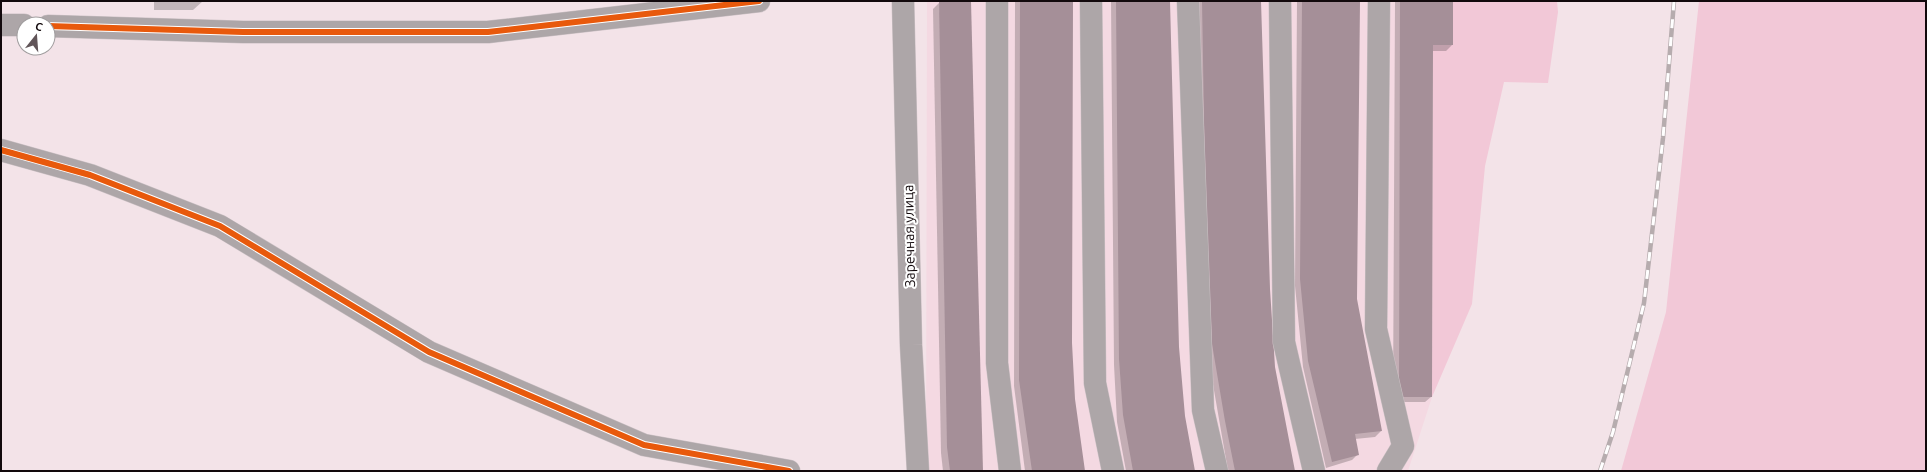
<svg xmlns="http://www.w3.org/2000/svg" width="1927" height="472" viewBox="0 0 1927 472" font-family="Ubuntu,sans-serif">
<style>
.built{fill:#f4d9e2}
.green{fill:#f2c8d7}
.shadow{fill:#0003}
.building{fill:#a58f98}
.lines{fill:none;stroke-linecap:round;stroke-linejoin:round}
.minor-casing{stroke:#cdc2c6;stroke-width:23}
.minor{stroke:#ada6a8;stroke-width:22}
.rail-casing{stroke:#b6acae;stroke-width:4.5}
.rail{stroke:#fff;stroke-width:3;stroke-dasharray:9;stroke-linecap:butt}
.cycleway-casing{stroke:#fff;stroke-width:8}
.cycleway{stroke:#e8590c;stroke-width:6}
.labels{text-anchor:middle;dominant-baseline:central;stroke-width:4;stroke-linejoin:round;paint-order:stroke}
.street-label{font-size:14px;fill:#12090c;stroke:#fff}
</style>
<rect width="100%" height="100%" fill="#f3e3e8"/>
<!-- built -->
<path class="built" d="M927,1H1453V45L1433,46L1432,397L1408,471H926Z"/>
<!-- green -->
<g class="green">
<path d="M1453,1H1557L1558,12L1548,83L1504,82L1485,166L1472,304L1432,397L1433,45H1453Z"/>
<path d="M1699,1H1926V471H1621L1666,312Z"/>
</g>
<!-- shadow -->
<g class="shadow">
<path d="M154,1H203L193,10H154Z"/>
<path d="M1017,1H1072L1071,343L1074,399L1084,471H1025L1014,386L1015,2Z"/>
<path d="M1111,1H1169L1178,348L1184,416L1194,471H1126L1117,422L1114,365Z"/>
<path d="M1196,1H1260L1269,289L1274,367L1294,471H1228L1207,350Z"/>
<path d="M1297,1H1359L1356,299L1381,431L1375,437L1355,439L1358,454L1352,460L1326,468L1303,367L1295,286Z"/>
<path d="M1395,1H1452V45L1446,51H1432L1431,397L1425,402H1393Z"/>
<path d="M939,3L982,471H943L941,453L933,9Z"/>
</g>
<!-- building -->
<g class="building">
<path d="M971,1L983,471H950L947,447L939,2Z"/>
<path d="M1020,1H1073L1072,343L1075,399L1085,471H1032L1019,380Z"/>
<path d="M1116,1H1170L1179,347L1185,416L1195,471H1133L1123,415L1119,359Z"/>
<path d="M1202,1H1261L1270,289L1275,367L1295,471H1235L1225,421L1212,344L1205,178Z"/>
<path d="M1302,1H1360L1357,299L1382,431L1355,434L1359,455L1332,462L1308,361L1300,279Z"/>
<path d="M1400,1H1453V45H1433L1432,397H1399Z"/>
</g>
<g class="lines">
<!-- minor casing -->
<g class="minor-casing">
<g id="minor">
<path d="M903,1L911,345L918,471"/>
<path d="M997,1V363L1010,471"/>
<path d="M1091,1L1095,383L1113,471"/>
<path d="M1188,1L1203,410L1217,471"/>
<path d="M1280,1L1284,342L1314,471"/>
<path d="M1379,1L1376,329L1403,446L1388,471"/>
<path d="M1,25H24"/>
<path d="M48,26L243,32H488L759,1"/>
<path d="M1,150L90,175L220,226L429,352L644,445L789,471"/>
</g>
</g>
<!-- minor -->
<use href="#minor" class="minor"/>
<!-- rail casing -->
<g class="rail-casing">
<path id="rail" d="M1600,471L1613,432L1644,303L1663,138L1674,1"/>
</g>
<!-- rail -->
<use href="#rail" class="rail"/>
<!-- cycleway casing -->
<g class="cycleway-casing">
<g id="cycleway">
<path d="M48,26L243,32H488L759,1"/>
<path d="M1,150L90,175L220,226L429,352L644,445L789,471"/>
</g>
</g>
<!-- cycleway -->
<use href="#cycleway" class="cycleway"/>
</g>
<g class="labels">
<!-- street labels -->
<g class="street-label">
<text transform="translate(909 236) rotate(-91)">Заречная улица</text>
</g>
</g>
<!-- border -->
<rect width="1927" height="472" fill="none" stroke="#12090c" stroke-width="4"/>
<!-- north arrow -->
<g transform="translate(36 36) rotate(17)"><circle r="19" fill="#ffffff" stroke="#a09d9e"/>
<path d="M0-3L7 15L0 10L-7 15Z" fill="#615559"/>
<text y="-6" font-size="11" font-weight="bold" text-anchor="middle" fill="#12090c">С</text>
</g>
</svg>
